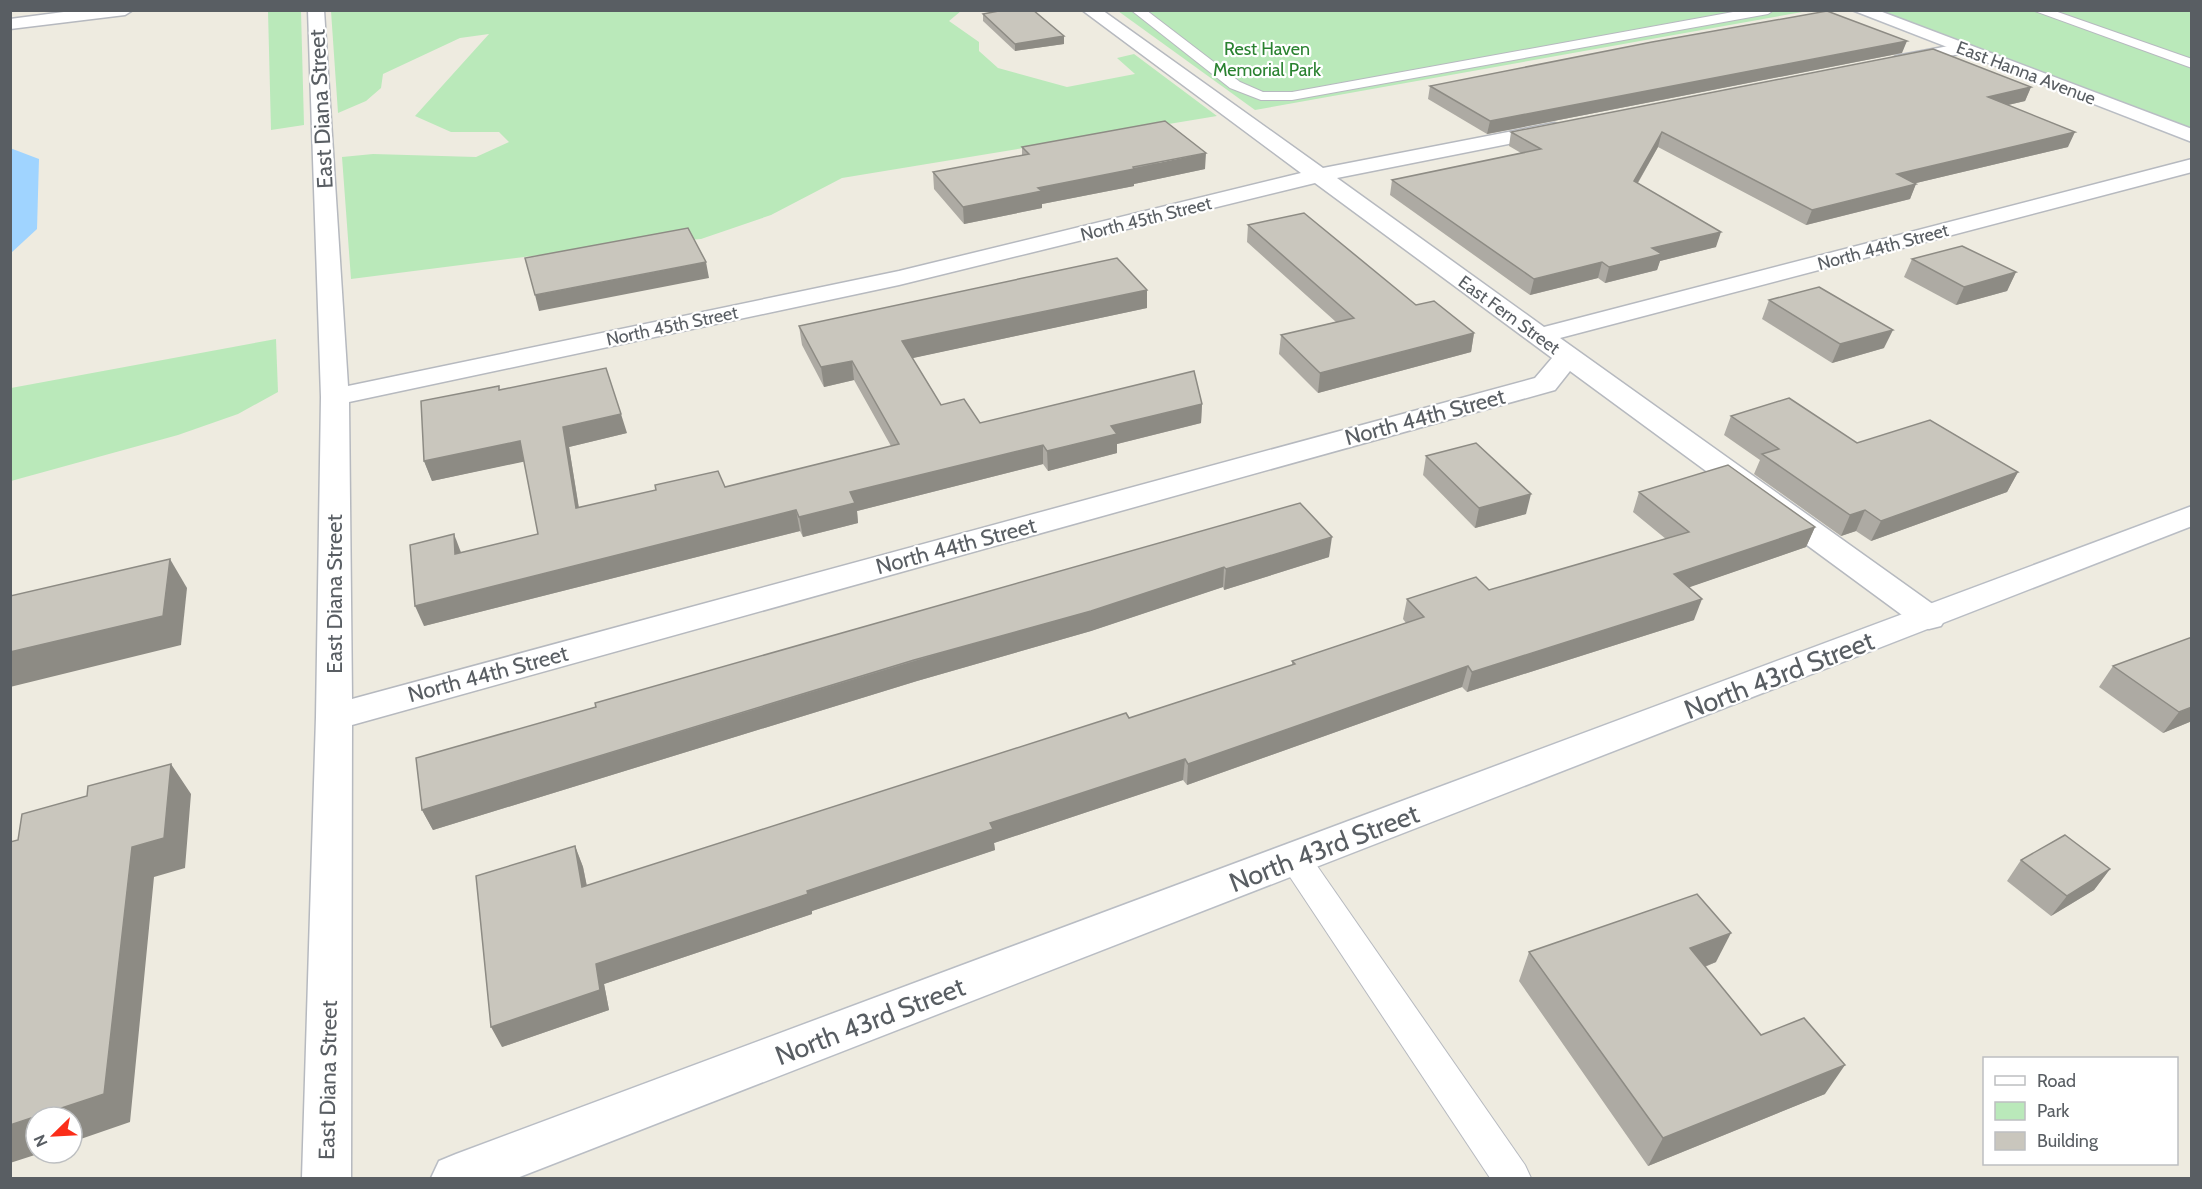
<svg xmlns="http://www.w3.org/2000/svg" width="2202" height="1189" viewBox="0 0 2202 1189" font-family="Cabin,sans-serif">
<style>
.green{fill:#bae9ba}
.water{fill:#a0d4ff}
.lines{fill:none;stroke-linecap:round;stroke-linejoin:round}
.lane-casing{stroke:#b6b9bf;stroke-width:2}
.street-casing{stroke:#b6b9bf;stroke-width:3}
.secondary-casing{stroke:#b9bdc4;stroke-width:3}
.lane{fill:#fff;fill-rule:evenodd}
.street{fill:#fff;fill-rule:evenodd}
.secondary{fill:#fff;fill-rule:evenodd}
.wall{fill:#adaaa3}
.shaded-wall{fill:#8d8b84}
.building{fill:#c9c6bd;stroke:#8d8b84;stroke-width:1.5}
.labels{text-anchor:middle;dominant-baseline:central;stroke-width:4.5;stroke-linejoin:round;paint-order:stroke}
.far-park-label{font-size:18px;fill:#2a8230;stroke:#fff}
.far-street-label{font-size:18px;fill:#595e63;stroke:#fff}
.street-label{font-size:22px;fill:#595e63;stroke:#fff}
.near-street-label{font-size:27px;fill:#595e63;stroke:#fff}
</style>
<rect width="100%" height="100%" fill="#eeebe0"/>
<!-- green -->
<g class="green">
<path d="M268,11H301L304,125L271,130Z"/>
<path d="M331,11H961L949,21L979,42V51L998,68L1067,87L1135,74L1117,58L1134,54L1217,116L842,178L771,215L701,239L603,247L351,279L342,157L373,154L476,157L509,142L499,132H451L415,116L489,34L460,38L383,74L381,88L366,101L338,113Z"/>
<path d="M1118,11H1808L1255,110Z"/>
<path d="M1880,11H2191V129Z"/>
<path d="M276,339L278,392L238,414L178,435L11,481V388Z"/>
</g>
<!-- water -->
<path class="water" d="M10,148L39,159L37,229L11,253Z"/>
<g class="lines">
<!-- lane casing -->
<g class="lane-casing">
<g id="lane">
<path d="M1131,10H1146L1240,82L1263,92H1292L1744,10H1774L1768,14L1292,100H1261L1230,88Z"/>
<path d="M2032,10H2052L2192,59V68Z"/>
<path d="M1295,846L1306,850L1525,1165L1531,1178H1490L1284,868L1279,859L1284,850Z"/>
</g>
</g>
<!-- street casing -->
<g class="street-casing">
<g id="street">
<path d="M79,10H133L125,15L10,29V19Z"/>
<path d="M308,10H324L348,386L899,271L1301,173L1082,10H1102L1323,168L1554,123L1561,125L1564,129L1561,133L1554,135L1337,178L1544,327L2192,159V172L1560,338L1941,610L1946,618L1941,626L1929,629L1917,626L1570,371L1555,390L352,725L351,1178H302L316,717L321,397ZM1315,183L1552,358L1535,378L352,699L349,402L899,285Z"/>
<path d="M1959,44L1968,49L1965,53L1896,66L1887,61L1896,56Z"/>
</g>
</g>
<!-- secondary casing -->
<g class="secondary-casing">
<g id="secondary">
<path d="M1852,10H1877L2192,129V142Z"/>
<path d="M2192,506V526L517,1178H431L439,1161L456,1154Z"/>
</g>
</g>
<!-- lane -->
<use href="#lane" class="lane"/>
<!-- street -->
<use href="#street" class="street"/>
<!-- secondary -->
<use href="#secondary" class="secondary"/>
</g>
<!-- wall -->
<g class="wall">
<path d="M983,14L1064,44L1015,51L983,21Z"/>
<path d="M1902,53L1487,134L1428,99L1430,86Z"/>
<path d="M2031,87L2025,101L2008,105L2068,147L1916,183L1910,199L1806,225L1658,147L1638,183L1716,247L1660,261L1657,270L1605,283L1598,278L1530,295L1390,195L1392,180L1521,153L1509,146L1511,132Z"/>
<path d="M1022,147L1205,169L1134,184V186L1042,204V208L964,224L934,189L933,172L1022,156Z"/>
<path d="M1248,225L1474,333L1471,352L1318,393L1279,354L1281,335L1336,322L1247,242Z"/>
<path d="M1912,259L2016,272L2007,291L1956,305L1904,277Z"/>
<path d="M1769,300L1884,348L1832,363L1762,319Z"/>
<path d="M1147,308L912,358L941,405L980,423L1202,404L1201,423L1117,444V453L1048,471L1043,464L857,511L858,523L803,537L800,531L424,626L461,553L538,534L524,461L432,481L424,461L500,390L627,433L569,447L579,508L725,487L891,446L854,380L824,387L802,345L799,326Z"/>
<path d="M1731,416L1857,443L2018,472L2007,492L1871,541L1856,531L1841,536L1754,474L1760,460L1724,435Z"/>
<path d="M1426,456L1526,514L1475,528L1423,475Z"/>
<path d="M1639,492L1815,527L1806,547L1689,587L1694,620L1467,692L1462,687L1187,785L1183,780L994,843L995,850L812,911V914L604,984L609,1010L502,1047L575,846L583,867L587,886L1129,718L1292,665V661L1406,623L1403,619L1407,599L1489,590L1666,539L1633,512Z"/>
<path d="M1300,503L1329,557L1224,590L1223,587L1091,631L917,681L433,830L422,810L596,707Z"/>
<path d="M2113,666L2192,721L2163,733L2099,687Z"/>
<path d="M2021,860L2110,869L2094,890L2051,916L2007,881Z"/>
<path d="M1529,952L1716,962L1705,967L1761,1035L1825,1094L1648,1166L1519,981Z"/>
</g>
<!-- shaded-wall -->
<g class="shaded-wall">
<path d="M1064,36V44L1015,51V44Z"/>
<path d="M1907,41L1902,53L1487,134L1490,121Z"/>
<path d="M2031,87L2025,101L1982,111L1988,97Z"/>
<path d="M1662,132L1658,147L1630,196L1634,181Z"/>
<path d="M2075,132L2068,147L1891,189L1897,174Z"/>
<path d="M1206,153L1205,169L1134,184V186L1042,204V208L964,224L963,207L1038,188Z"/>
<path d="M1916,184L1910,199L1806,225L1812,210Z"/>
<path d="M1721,232L1716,247L1660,261L1657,270L1605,283L1609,267L1652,248Z"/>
<path d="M706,262L709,278L539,311L535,295Z"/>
<path d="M1602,262L1598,278L1530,295L1534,279Z"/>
<path d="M2016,272L2007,291L1956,305L1964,287Z"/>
<path d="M1147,290V308L904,360L902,341Z"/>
<path d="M1893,330L1884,348L1832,363L1840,344Z"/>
<path d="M1474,333L1471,352L1318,393L1320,373Z"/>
<path d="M852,361L854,380L824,387L821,367Z"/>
<path d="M1202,404L1201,423L1117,444V453L1048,471L1047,451L1111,426Z"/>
<path d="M621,414L627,433L569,447L582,528L576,508L563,427Z"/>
<path d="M520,441L527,461L432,481L424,461Z"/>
<path d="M1043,445V464L857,511L858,523L803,537L799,517L850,492Z"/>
<path d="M2018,472L2007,492L1871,541L1881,521Z"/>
<path d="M1531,494L1526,514L1475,528L1479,508Z"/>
<path d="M796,510L800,531L424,626L415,606Z"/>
<path d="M1865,510L1856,531L1841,536L1850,515Z"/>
<path d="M1815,527L1806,547L1667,595L1674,574Z"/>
<path d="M454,534L462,555L455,554Z"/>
<path d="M1332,537L1329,557L1224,590L1226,569Z"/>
<path d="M170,559L187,588L181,645L10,687V652Z"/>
<path d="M1224,567L1223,587L1091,631L917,681L433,830L422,810Z"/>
<path d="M1702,599L1694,620L1467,692L1472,672Z"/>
<path d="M1468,666L1462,687L1187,785L1188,764Z"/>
<path d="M2192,707V721L2163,733L2179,712Z"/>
<path d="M1185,759L1183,780L994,843L995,850L812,911V914L604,984L609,1010L502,1047L491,1027L596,964L807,891L990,823Z"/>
<path d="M171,764L191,794L185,868L154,877L130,1122L72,1142V1117H36V1153H41L10,1163V1125L132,847Z"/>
<path d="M575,846L583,867L591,908L582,887Z"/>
<path d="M2110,869L2094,890L2051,916L2067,896Z"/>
<path d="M1731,933L1716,962L1675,978L1690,948Z"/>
<path d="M1845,1065L1825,1094L1648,1166L1663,1138Z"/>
</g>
<!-- building -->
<g class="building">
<path d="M1004,10H1033L1064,36L1015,44L983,14Z"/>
<path d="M1827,11L1907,41L1490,121L1430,86L1652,42Z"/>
<path d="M1933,49L2031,87L1988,97L2075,132L1897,174L1916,184L1812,210L1662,132L1634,181L1721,232L1652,248L1662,254L1609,267L1602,262L1534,279L1392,180L1541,149L1511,132Z"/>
<path d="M1165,121L1206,153L1133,167L1134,169L1038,188L1042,191L963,207L933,172L1029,154L1022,147Z"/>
<path d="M1304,213L1416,305L1434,301L1474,333L1320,373L1281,335L1354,318L1248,225Z"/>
<path d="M688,228L706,262L535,295L525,258Z"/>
<path d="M1962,246L2016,272L1964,287L1912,259Z"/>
<path d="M1117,258L1147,290L902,341L941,405L964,399L980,423L1194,371L1202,404L1111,426L1117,434L1047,451L1043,445L850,492L855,503L799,517L796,510L415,606L410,545L454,534L455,554L538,534L520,441L424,461L421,401L499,386V390L606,368L621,414L563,427L576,508L656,490L655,485L718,471L725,487L899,444L852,361L821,367L799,326Z"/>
<path d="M1819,287L1893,330L1840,344L1769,300Z"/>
<path d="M1789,398L1857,443L1930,420L2018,472L1881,521L1865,510L1850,515L1762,454L1779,449L1731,416Z"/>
<path d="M1476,443L1531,494L1479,508L1426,456Z"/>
<path d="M1728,465L1815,527L1674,574L1702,599L1472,672L1468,666L1188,764L1185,759L990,823L993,829L807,891L808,894L596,964L600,990L491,1027L476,876L575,846L582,887L1126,713L1129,718L1295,664L1292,661L1424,617L1407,599L1476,577L1489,590L1689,532L1639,492Z"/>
<path d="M1300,503L1332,537L1226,569L1224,567L1091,611L914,660L422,810L416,758L596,707L595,703Z"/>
<path d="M170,559L163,616L10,652V596Z"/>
<path d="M2192,637V707L2179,712L2113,666Z"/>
<path d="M171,764L164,838L132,847L104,1094L10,1125V842L18,840L22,814L87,796L88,786Z"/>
<path d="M2065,835L2110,869L2067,896L2021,860Z"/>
<path d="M1697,894L1731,933L1690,948L1761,1035L1804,1018L1845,1065L1663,1138L1529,952Z"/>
</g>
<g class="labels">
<!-- far-park labels -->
<g class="far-park-label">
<text x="1267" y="49">Rest Haven<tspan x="1267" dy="21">Memorial Park</tspan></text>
</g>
<!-- far-street labels -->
<g class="far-street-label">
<text transform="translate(2026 73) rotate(21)">East Hanna Avenue</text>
<text transform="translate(1146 219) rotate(-14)">North 45th Street</text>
<text transform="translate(1883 247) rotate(-15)">North 44th Street</text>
<text transform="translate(1509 315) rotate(36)">East Fern Street</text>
<text transform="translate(672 326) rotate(-12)">North 45th Street</text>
</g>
<!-- street labels -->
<g class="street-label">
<text transform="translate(321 109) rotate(-93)">East Diana Street</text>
<text transform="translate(1425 417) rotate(-15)">North 44th Street</text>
<text transform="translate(956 546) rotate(-15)">North 44th Street</text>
<text transform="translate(334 594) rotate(-90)">East Diana Street</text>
<text transform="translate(488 674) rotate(-15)">North 44th Street</text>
<text transform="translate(328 1080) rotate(-89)">East Diana Street</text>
</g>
<!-- near-street labels -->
<g class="near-street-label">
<text transform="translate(1779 675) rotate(-21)">North 43rd Street</text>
<text transform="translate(1324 848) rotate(-21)">North 43rd Street</text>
<text transform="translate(870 1021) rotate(-21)">North 43rd Street</text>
</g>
</g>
<!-- border -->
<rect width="2202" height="1189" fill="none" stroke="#595e63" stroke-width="24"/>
<!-- legend -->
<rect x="1983" y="1057" width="195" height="108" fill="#ffffff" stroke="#bdbfc1" stroke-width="1.5"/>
<rect x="1995" y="1076" width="30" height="9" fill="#ffffff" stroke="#bdbfc1" stroke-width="1.5"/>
<text x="2037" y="1087" font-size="18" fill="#595e63">Road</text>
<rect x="1995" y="1102" width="30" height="18" fill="#bae9ba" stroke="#bdbfc1" stroke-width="1.5"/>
<text x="2037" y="1117" font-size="18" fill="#595e63">Park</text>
<rect x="1995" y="1132" width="30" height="18" fill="#c9c6bd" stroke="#bdbfc1" stroke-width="1.5"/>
<text x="2037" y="1147" font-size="18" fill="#595e63">Building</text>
<!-- north arrow -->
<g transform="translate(54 1135) rotate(246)"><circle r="28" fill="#ffffff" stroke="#bdbfc1" stroke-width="1.5"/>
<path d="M0-4.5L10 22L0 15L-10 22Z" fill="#fb2d19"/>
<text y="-9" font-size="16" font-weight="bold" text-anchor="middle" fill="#595e63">N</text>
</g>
</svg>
